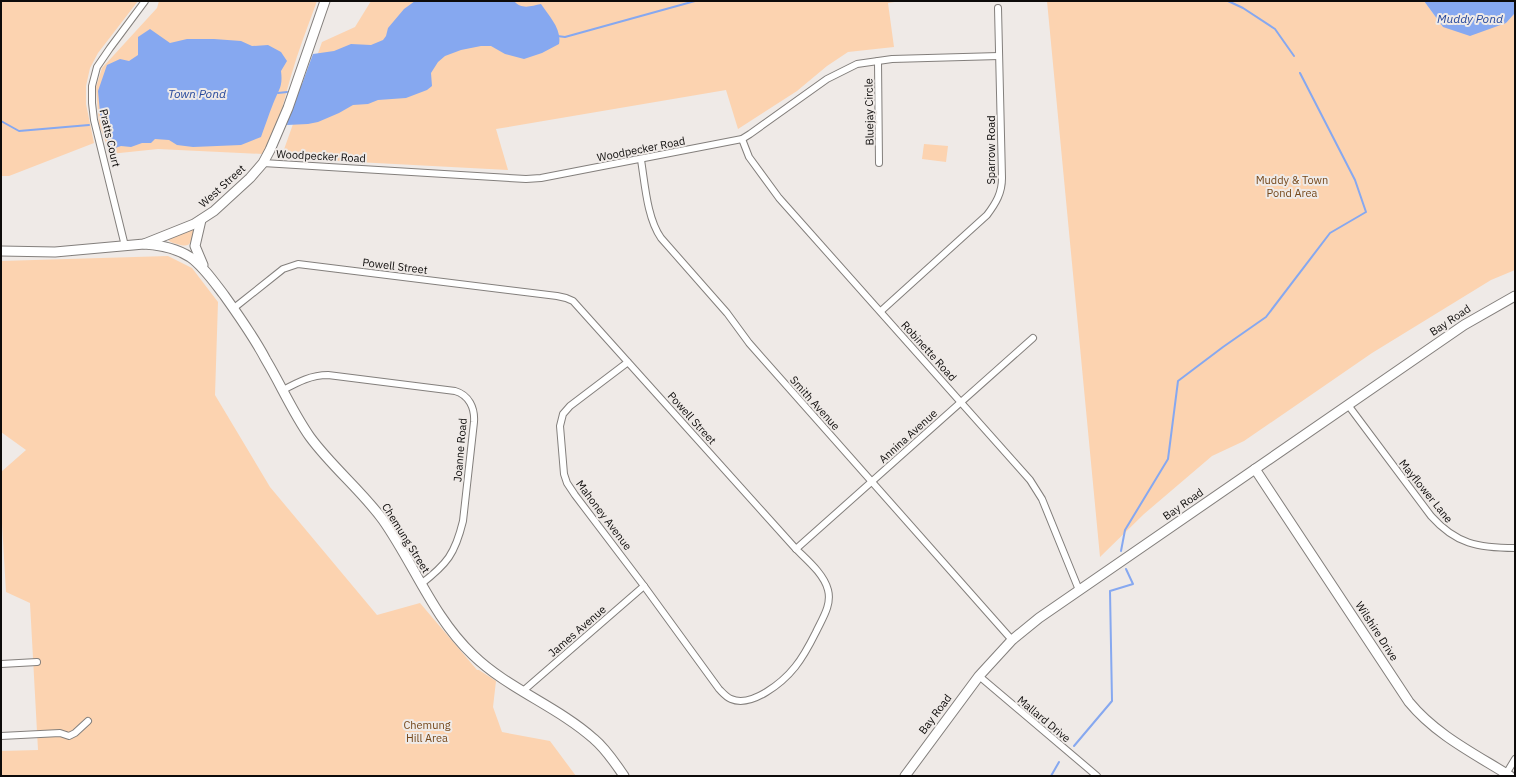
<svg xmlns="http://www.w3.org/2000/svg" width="1516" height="777" viewBox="0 0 1516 777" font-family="'IBM Plex Sans',sans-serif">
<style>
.green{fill:#fcd3b0}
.water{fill:#86a8f0}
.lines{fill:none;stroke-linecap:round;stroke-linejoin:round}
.stream{stroke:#86a8f0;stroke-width:2}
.street-casing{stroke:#837f7c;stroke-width:8}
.secondary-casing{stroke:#837f7c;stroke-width:11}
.street{stroke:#fff;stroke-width:6}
.secondary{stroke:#fff;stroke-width:9}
.labels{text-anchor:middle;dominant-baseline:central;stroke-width:4;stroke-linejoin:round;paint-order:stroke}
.street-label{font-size:11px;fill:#0d0b0a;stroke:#efeae7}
.park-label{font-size:11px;fill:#74471a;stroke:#efeae7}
.water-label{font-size:12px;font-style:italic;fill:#27499c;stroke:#efeae7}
</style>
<rect width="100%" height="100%" fill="#efeae7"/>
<!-- green -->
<g class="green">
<path d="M1,1H138L98,53L90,68L86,86V104L94,143L9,176H1Z"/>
<path d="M159,1H317C308,26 298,51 291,76C284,99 277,136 263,154L158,149L110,154L99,124L98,112L96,87L102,68L157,8Z"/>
<path d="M371,1H901L888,3L894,47L848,52L827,66L797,91L738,129L726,90L496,129L508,170L281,158L322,42L355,27Z"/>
<path d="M1047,1H1424L1443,27L1506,23L1515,13V270L1491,280L1372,353L1244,441L1212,456L1144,514L1100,557Z"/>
<path d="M924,144L948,146L946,162L922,159Z"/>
<path d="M190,230H194V232C191,244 190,248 177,244C174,243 171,243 168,240L171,238Z"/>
<path d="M168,256L192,268L218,302L215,395L270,487L377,615L420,603L477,670H479L496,681L493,707L502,732L550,741L576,776H1V751L38,750L30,603L6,592L1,506V472L26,450L1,432V261Z"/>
</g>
<!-- water -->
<g class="water">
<path d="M415,1H514C522,10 531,6 541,4C549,16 562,29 559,44L542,53L524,59L505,54L491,46H481L461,50L445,56L438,62L431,73L432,86L427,90L406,98L378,100L368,104L353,105L339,113L318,122L308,124L287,125L288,118L295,95L302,84L313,54L334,51L351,44L371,45L383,40L386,36L388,28L404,9Z"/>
<path d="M1424,1H1515V13L1506,23L1470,36L1443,27Z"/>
<path d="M150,29L170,43L187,39H214L241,41L252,46L268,45L281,52L287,61L281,71C283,87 279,89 273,104C269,114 265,126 261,137L241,145L193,147L177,145L169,140L155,139L151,143H142L131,147L121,146L112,149L108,144L107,136L101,123L98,91L107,65L120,59L129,61L138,55V37Z"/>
</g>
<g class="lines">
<!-- stream -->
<g class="stream">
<path d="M1228,1L1243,8L1275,29L1294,56"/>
<path d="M557,36L565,37L695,1"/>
<path d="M278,93L287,92"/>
<path d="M1,121L19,131L89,125"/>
<path d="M1121,551L1125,530L1168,459L1178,381L1223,347L1266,317L1330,233L1366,212L1355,180L1300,73"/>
<path d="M1074,746L1112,701L1110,591L1133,584L1126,569"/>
<path d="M1051,776L1059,762"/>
</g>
<!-- street casing -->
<g class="street-casing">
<g id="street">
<path d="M878,61L879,163"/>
<path d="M742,139L749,157L779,198L1030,480L1042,499L1079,590"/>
<path d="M641,160C645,184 647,218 661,238L727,313L749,343L1012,640"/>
<path d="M263,163L526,179L541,178L742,139L750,134L827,79L857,64L892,59L999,56"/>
<path d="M125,246L94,120L92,103V86L97,67L110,48L145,1"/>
<path d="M234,308L283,269L298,264L557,296L566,298L573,301L796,549C807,560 824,574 828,590C832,605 822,619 816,632C810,644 804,656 795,667C783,682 752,708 731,699C726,697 723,693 719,689L644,586L575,495L567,483L564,474L560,426L563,414L570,406L628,362"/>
<path d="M881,311L987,215C996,203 1002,193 1002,178L998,8"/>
<path d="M283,390C298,382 311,375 328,375L455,391C469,395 475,408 474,422L463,521C455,554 447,564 421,584"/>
<path d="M1348,405L1431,516C1456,544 1478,548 1515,548"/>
<path d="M796,549L1033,338"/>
<path d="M1,664L37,662"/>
<path d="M979,676L1097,776"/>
<path d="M523,691L644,586"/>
<path d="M1,736L60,733L69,736L75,733L88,721"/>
<path d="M1506,774L1515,759"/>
</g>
</g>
<!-- secondary casing -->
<g class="secondary-casing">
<g id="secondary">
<path d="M201,220L195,246L203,265"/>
<path d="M144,244C160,245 176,248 190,257C203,266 214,282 224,295C239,316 254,337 266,360C281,385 293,413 310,437C332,467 361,490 383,520C414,564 433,617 473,655C508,689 557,706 594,739C606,749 615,763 624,776"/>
<path d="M1,251L55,252L144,244L194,224L214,211L250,178L263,163L270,150L288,108L325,1"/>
<path d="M1255,469L1409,702C1436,735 1475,754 1510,776"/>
<path d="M905,776L979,676L1012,640L1039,618L1464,325L1515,296"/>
</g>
</g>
<!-- street -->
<use href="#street" class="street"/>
<!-- secondary -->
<use href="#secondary" class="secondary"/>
</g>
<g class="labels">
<!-- street labels -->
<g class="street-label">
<text transform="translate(869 112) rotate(-91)">Bluejay Circle</text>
<text transform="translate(110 138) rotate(77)">Pratts Court</text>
<text transform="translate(641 149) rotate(-11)">Woodpecker Road</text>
<text transform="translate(991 150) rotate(-90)">Sparrow Road</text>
<text transform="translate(321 156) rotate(3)">Woodpecker Road</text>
<text transform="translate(222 186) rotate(-42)">West Street</text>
<text transform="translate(395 266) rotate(7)">Powell Street</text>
<text transform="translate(1450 320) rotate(-34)">Bay Road</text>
<text transform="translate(929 351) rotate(48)">Robinette Road</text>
<text transform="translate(815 403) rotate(48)">Smith Avenue</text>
<text transform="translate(692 418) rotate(48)">Powell Street</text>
<text transform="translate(908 436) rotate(-42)">Annina Avenue</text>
<text transform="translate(460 450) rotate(-85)">Joanne Road</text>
<text transform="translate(1426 491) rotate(51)">Mayflower Lane</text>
<text transform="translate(1183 504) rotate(-35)">Bay Road</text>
<text transform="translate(604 515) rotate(53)">Mahoney Avenue</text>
<text transform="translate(406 538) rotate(58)">Chemung Street</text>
<text transform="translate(577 631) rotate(-41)">James Avenue</text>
<text transform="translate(1377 631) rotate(57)">Wilshire Drive</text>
<text transform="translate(935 714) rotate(-53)">Bay Road</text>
<text transform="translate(1044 719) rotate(40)">Mallard Drive</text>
</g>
<!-- park labels -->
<g class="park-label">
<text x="1292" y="180">Muddy &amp; Town<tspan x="1292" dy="13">Pond Area</tspan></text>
<text x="427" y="725">Chemung<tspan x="427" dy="13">Hill Area</tspan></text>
</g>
<!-- water labels -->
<g class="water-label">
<text x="1470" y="18">Muddy Pond</text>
<text x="197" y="93">Town Pond</text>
</g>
</g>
<!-- border -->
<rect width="1516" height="777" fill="none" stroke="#0d0b0a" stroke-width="4"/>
</svg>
